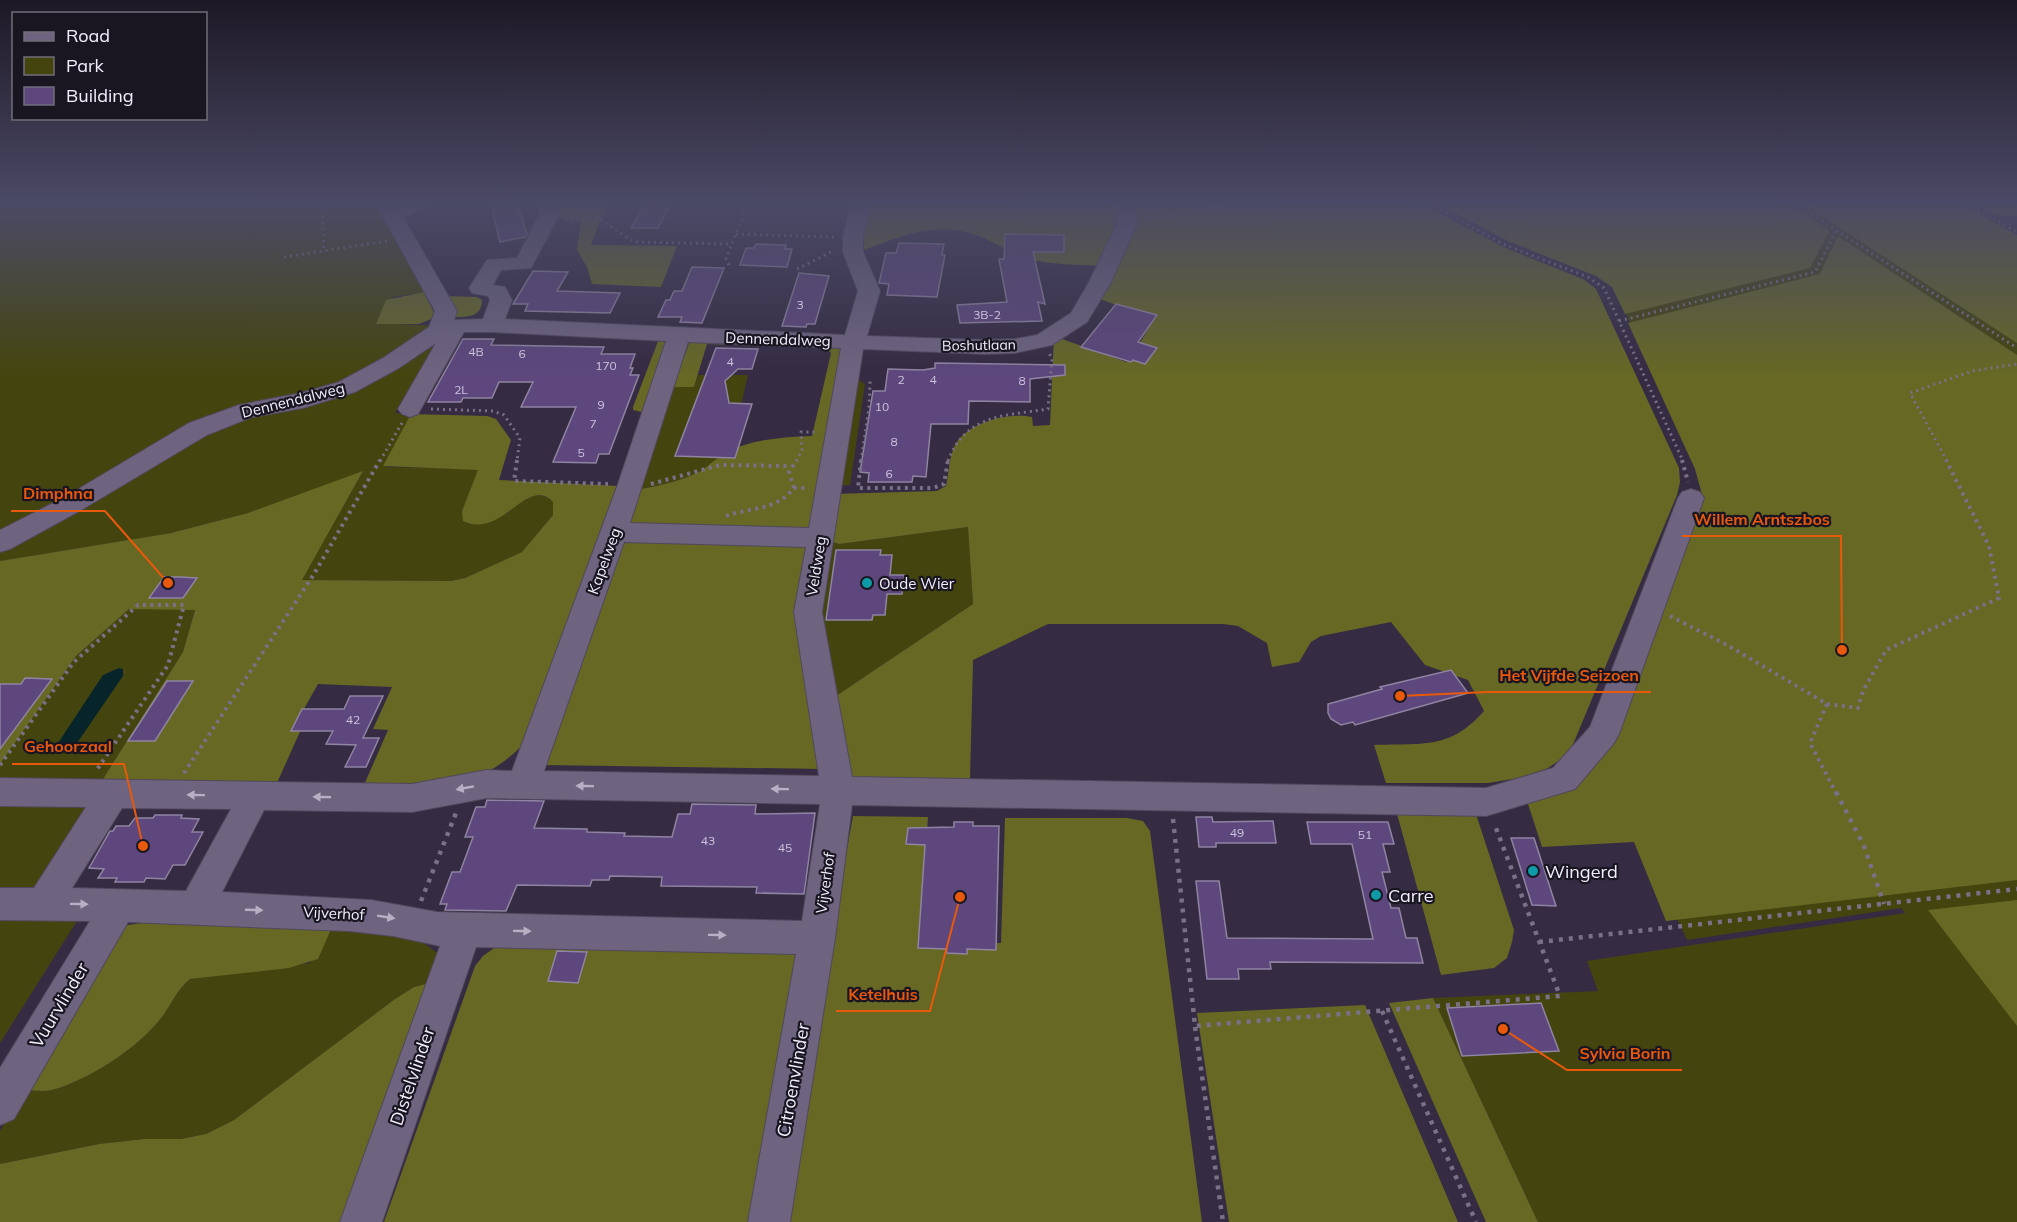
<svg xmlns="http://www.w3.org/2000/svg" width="2017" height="1222" viewBox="0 0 2017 1222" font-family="Mulish,sans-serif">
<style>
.green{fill:#44450e}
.forest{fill:#666824}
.water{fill:#07242a}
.building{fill:#5d477d;stroke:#8f84a1;stroke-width:1.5}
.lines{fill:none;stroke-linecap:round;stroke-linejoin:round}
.minor-casing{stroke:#50485c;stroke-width:2}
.path-far2{stroke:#797186;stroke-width:3;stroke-dasharray:2 4;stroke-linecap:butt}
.path-far1{stroke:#797186;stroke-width:4;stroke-dasharray:3 4.5;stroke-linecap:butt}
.path{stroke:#797186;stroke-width:4.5;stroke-dasharray:4 6;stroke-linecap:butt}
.minor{fill:#6e6480;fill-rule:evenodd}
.oneway{fill:#b7b0c5}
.culture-dot{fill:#0f9aa8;stroke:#1a1621;stroke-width:2}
.labels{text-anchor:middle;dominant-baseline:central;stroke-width:4.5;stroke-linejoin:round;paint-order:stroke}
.number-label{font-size:12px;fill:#cec4de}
.far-street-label{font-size:14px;fill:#f3eefe;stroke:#1a1621}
.street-label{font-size:15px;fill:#f3eefe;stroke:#1a1621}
.poi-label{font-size:15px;fill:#f3eefe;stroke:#1a1621;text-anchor:start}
.near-poi-label{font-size:18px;fill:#f3eefe;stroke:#1a1621;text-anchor:start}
.near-street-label{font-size:18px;fill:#f3eefe;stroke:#1a1621}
.leader{fill:none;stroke:#e8590c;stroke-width:2}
.callout-dot{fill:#e8590c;stroke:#1a1621;stroke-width:2}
.callout-label{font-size:16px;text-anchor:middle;font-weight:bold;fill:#e8590c;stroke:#1a1621;stroke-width:4.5;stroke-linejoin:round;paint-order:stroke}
</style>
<rect width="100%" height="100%" fill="#352b43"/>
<!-- green -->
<g class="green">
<path d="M0,204H376L424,292L393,297L376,323L437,326L349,382L275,399L0,536Z"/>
<path d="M1471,204H1922L2017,260V1222H1538L1433,998L1598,991L1587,961L1905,913L1901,908L1687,940L1620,797L1715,503L1606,272Z"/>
<path d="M436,342L395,413L411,414L386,467L479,469L462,511L506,514C520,503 537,486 553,502V515L522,552L465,578L451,581L301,580L362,473L248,513L171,533L0,561V548L226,422L298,405Z"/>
<path d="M698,375H748L733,439C716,475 671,483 635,490L673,387H694Z"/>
<path d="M856,378L865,384L850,485L834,486Z"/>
<path d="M968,527L973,604L836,696L815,609L826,540L839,544Z"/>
<path d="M163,571L195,609L183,652L103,779L0,778V764L76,656L129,609Z"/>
<path d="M0,800L96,801L38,891H0Z"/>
<path d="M0,912L82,913L0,1043Z"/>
<path d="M336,918L422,942L439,954L434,982L414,987L395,999L234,1120L206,1134L181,1139H144L99,1144L0,1164V1131L24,1090C33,1090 44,1092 52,1090C88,1080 133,1051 157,1023C170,1009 175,991 190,979L310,963Z"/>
</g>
<!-- forest -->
<g class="forest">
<path d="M542,204H606L591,245L677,246L661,287L592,284L587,267L577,250L581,221L547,215Z"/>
<path d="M868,204H1116C1120,226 1106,246 1098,266C1077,264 1054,265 1034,260C1014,255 998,244 979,236C939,220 902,235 864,250V217Z"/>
<path d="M1130,204H1423L1503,247L1583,279L1596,289L1679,468L1680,482L1677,495L1574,742L1566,756L1548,768L1525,777L1488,783H1386L1374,745C1422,743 1450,750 1484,711L1468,680L1425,665L1391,622L1321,636L1311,642L1299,662L1272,667L1267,643L1238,626L1223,624H1048L973,660L970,779L852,777L836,696L973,604L968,527L839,544L826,540L833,494L937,491L946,486C949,473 949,457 955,445C968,422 1009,412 1032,417L1033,426L1050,425L1054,336L1126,362L1137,348L1154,319L1100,299Z"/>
<path d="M1438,204H1790L1830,230L1810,268L1625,314L1612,287L1596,276L1510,242Z"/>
<path d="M1803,204H1962L2017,235V343Z"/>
<path d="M1975,204H2017V216L1995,215Z"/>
<path d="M1838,236L2017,355V880L1666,921L1634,842L1542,847L1528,804L1575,785L1703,498L1695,469L1628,323L1820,274Z"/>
<path d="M424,292L436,317L419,324H376L386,300Z"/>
<path d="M443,296L477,297L482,300C482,317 468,317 454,317Z"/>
<path d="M692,335L842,347L811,531L623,527L635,490C657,486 678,482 699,472C708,467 716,458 725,453C751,439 784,437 812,436L831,353L826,348L707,344L694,387H673Z"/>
<path d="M660,336H678L650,414L633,410V407Z"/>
<path d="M411,414L487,416L496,419L511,440L499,480L619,486L527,740C478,795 431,784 364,785L388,730L373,729L392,687L318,684L295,725H303L277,783L103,779L183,652L195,610L129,609L76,656L0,764V561L171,533L248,513L363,471L302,580L451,581L465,578L522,552L553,515V502C527,475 502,540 463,521L462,511L478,470L383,466Z"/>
<path d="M620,538L807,543L824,769L543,765Z"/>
<path d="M1393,799H1471L1514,930L1512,942L1507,958L1494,968L1441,975Z"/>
<path d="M853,816L928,817L919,942L1001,943L1005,818H1127L1143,821L1150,831L1202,1222H780Z"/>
<path d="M2017,900V1026L1928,910Z"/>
<path d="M206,914L336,918L318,959L289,968L190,979C175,991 170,1009 157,1023C133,1051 88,1080 52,1090C44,1092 33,1090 24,1090L121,926Z"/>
<path d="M497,946L800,948L754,1222H384L475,966L483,956Z"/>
<path d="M434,982L353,1222H0V1164L99,1144L144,1139H181L206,1134L234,1120L395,999L414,987Z"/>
<path d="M1433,998L1538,1222H1486L1389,1003Z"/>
<path d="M1365,1005L1458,1222H1229L1197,1013Z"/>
</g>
<!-- water -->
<path class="water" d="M119,668L123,669V676L75,746H56L103,675Z"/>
<!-- building -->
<g class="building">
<path d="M491,204H511L519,208L527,234L525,237L500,242Z"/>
<path d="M644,204H670L658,228H631Z"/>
<path d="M1005,234L1064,235V252H1033L1045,304L1038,302L1042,321L960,323L957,305L1007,302L999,259H1004Z"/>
<path d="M899,243L944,244L942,255H945L937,297L887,295L889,284L879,283L886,253H896Z"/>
<path d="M756,244L786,245L785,249H792L787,267L740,265L746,248H754Z"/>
<path d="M692,267L724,268L702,323L680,322L682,317H658L666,300H670L674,291H682Z"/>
<path d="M533,271L568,272L557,291L620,293L610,313L525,311L528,304H513Z"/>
<path d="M799,273L829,276L815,324H807L806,327L782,326Z"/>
<path d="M1116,304L1157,315L1138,342L1157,348L1145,364L1133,360L1131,362L1081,347Z"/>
<path d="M463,339H494L491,345L604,347L601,354H635L630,368H633L630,375H639L609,454H599L596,463L553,462L576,407H521L533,382H499L492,398H463L461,402H428Z"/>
<path d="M716,348L758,349L752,369H738L725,381L729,403L752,404L735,458L675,456Z"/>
<path d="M935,363L1065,365V375L1030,379V402L969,401L968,424H931L926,477L913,476L912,482H868L869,473L860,472L873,391H885L888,369L923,370L935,368Z"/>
<path d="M836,550H881L880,555H892L890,575H904L902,594H887L885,615H873L872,620H826Z"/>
<path d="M164,577H180L197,578L183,598H149Z"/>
<path d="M1451,670L1468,693L1355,725L1353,722L1341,725L1331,719L1328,713V704L1382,689L1380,687Z"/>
<path d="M25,678L52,679L0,749V684H21Z"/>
<path d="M167,681H193L155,741H128Z"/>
<path d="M350,696H383L363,738H379L366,767H345L356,745L326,744L333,731H291L302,709H344Z"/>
<path d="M487,800L544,801L534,828L587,829V832L625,833L624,836L672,837L678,814H690L692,804L756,805L755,814L815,813L804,894L756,893L757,887L661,886L662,877L610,876L609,880H592L590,886L517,885L506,911L445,910L447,904H440L452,872H460L473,837H465L476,807H485Z"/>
<path d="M155,815H182L181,818L199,819L192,832H203L185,865H173L165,879L146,878L144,882H115L117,878H98L104,869L89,868L110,831H113L116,826H129L135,818H153Z"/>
<path d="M1196,817H1212L1213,822L1273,821L1276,843H1216V847H1199Z"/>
<path d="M954,822H973V826H999L996,950L967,949V954L946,953L947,949L918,948L925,845L906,844L908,828L954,827Z"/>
<path d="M1307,822H1388L1394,844H1383L1390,872H1382L1391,908H1399L1406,938H1417L1423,963L1270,962L1271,969H1238L1239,979H1207L1196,881H1219L1227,938L1373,939L1352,844H1311Z"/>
<path d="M1511,838H1534L1556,906L1532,905Z"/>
<path d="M557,951L587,952L578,983L548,981Z"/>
<path d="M1541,1003L1559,1051L1462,1056L1447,1008Z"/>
</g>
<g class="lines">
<!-- minor casing -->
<g class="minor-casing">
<path id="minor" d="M376,204H430L427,208L403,217L457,311L454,320L483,319L490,300L488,296L472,293L469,288L487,260L517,258L540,213L536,204H557L560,213L531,268L501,270L493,285L505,287L512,300L505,319L845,335L858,291L843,252V237L851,204H871L863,237V252L880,291L867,336L985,340L1015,339L1037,335L1071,313L1088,284L1117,224L1114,204H1134L1137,224L1110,284L1087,322L1052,345L1015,353L985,354L863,349L822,612L852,777L1486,788L1553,768L1590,727L1678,498L1682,492L1691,489L1700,492L1704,498L1619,734L1614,743L1575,789L1486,816L852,805L835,938L790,1222H748L796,954L476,947L382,1222H340L440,946L393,936L349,931L128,922L14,1119L0,1125V1068L90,921L0,920V888H34L86,807L0,806V778L412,784L487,770L512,771L618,484L666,341L492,332H464L418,414L410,417L402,414L398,409L436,343L399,368L355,392L303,408L252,417L207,435L83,509L10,549L0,552V530L65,497L189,423L239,405L301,393L339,382L383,358L429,327L435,311ZM688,342L841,348L809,528L630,523ZM624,542L806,547L794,612L819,776L544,771ZM487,798L820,804L802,921L437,912L371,900L222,892L264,810L412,812ZM122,808L231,809L186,891L72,888Z"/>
</g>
<!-- path-far2 -->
<g class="path-far2">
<path d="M322,204L324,251"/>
<path d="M1430,204L1505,245L1588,277L1604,288L1683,461"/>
<path d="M1796,204L2017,348"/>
<path d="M1967,204L2017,232"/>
<path d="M565,219H600L634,242L732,244"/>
<path d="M600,219L606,204"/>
<path d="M1145,220L1228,204"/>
<path d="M736,234L835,237"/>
<path d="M284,257L387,241"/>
<path d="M729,265L726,259L748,204"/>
<path d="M797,269L831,252V249"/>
<path d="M1619,321L1815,272L1836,231"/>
<path d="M431,409L493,411L504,415L520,438L517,461"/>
<path d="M380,461L402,423"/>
<path d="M796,461L802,450L801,432H817"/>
<path d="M861,461L869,408L870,381"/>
<path d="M948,461C966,414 1004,416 1048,409L1052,359L1049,353"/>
<path d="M1947,461L1910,393L1972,371L2017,364"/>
</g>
<!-- path-far1 -->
<g class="path-far1">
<path d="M517,460L514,481L608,484"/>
<path d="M861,460L858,488H933L944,484L948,460"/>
<path d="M1682,460L1688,482"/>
<path d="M651,484L720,465L791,466"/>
<path d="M794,488L789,472L797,460"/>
<path d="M726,516C751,507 776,511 794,488H809"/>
<path d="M1670,616L1729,646L1827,704L1810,743L1836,793"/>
<path d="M1827,704L1858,708L1863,691L1886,650L1999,598L1989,546L1946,460"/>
<path d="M0,765L73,663L138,605H184L168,665L96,771"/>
<path d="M184,773L314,574L380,460"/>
</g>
<!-- path -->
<g class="path">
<path d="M1836,792L1864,846L1884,904"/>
<path d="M1173,819L1195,1026L1560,996L1494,823"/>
<path d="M421,901L456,813"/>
<path d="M1539,942L2017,889"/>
<path d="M1382,1011L1476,1222"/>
<path d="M1195,1027L1223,1222"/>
</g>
<!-- minor -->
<use href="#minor" class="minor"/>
</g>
<!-- one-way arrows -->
<defs><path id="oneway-solid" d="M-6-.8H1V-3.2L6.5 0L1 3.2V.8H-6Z" transform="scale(1.5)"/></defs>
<g class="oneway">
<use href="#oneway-solid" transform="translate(585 786) rotate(-179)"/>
<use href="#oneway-solid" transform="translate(465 788) rotate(170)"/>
<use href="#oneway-solid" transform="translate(780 789) rotate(-179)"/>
<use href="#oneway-solid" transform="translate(196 795) rotate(-179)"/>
<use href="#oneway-solid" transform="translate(322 797) rotate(-179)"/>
<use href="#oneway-solid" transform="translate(79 904) rotate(1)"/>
<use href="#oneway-solid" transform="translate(254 910) rotate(2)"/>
<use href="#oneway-solid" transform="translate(386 917) rotate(9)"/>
<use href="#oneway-solid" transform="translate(522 931) rotate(1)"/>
<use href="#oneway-solid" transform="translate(717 935) rotate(1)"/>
</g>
<!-- sky -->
<linearGradient id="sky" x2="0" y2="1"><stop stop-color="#1d1825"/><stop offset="0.54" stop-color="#4b4a66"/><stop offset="1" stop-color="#4b4a66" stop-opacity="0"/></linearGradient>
<rect width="2017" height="375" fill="url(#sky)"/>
<!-- markers -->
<g class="culture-dot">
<circle cx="867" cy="583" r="6"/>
<circle cx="1533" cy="871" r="6"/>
<circle cx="1376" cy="895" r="6"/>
</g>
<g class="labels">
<!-- number labels -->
<g class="number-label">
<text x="800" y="304">3</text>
<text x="987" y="314">3B-2</text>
<text x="476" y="351">4B</text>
<text x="522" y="353">6</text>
<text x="730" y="361">4</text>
<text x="606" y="365">170</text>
<text x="901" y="379">2</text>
<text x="933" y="379">4</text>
<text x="1022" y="380">8</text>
<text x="461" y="389">2L</text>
<text x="601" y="404">9</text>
<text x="882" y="406">10</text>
<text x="593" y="423">7</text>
<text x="894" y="441">8</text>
<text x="581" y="452">5</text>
<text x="889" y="473">6</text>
<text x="353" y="719">42</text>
<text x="1237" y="832">49</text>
<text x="1365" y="834">51</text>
<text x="708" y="840">43</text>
<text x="785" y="847">45</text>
</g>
<!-- far-street labels -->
<g class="far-street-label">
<text transform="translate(979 345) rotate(-1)">Boshutlaan</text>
</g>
<!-- street labels -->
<g class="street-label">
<text transform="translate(778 339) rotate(2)">Dennendalweg</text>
<text transform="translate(293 400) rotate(-14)">Dennendalweg</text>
<text transform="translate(604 561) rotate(-70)">Kapelweg</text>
<text transform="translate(816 566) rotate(-81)">Veldweg</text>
<text transform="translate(825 883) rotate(-82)">Vijverhof</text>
<text transform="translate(334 913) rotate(3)">Vijverhof</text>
</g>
<!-- poi labels -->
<g class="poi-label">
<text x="879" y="583">Oude Wier</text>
</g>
<!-- near-poi labels -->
<g class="near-poi-label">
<text x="1545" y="871">Wingerd</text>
<text x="1388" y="895">Carre</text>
</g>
<!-- near-street labels -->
<g class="near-street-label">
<text transform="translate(59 1005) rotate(-59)">Vuurvlinder</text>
<text transform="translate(412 1076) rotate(-71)">Distelvlinder</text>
<text transform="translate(793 1080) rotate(-80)">Citroenvlinder</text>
</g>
</g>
<!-- callouts -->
<path class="leader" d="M168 583L105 511H11M1842 650L1841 536H1682M1400 696L1487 692H1651M143 846L124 764H12M960 897L930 1011H836M1503 1029L1567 1070H1682"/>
<g class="callout-dot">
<circle cx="168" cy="583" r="6"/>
<circle cx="1842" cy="650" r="6"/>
<circle cx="1400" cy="696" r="6"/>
<circle cx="143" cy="846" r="6"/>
<circle cx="960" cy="897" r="6"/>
<circle cx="1503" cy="1029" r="6"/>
</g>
<g class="callout-label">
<text x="58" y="499">Dimphna</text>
<text x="1762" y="525">Willem Arntszbos</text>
<text x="1569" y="681">Het Vijfde Seizoen</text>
<text x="68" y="752">Gehoorzaal</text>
<text x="883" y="1000">Ketelhuis</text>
<text x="1625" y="1059">Sylvia Borin</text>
</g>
<!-- legend -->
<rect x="12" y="12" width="195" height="108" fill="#1a1621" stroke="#716c79" stroke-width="1.5"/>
<rect x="24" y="32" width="30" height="9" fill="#6e6480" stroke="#716c79" stroke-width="1.5"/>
<text x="66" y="42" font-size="18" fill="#f3eefe">Road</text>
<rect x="24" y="57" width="30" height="18" fill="#44450e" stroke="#716c79" stroke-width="1.5"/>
<text x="66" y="72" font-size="18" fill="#f3eefe">Park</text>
<rect x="24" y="87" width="30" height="18" fill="#5d477d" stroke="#716c79" stroke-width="1.5"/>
<text x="66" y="102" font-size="18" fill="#f3eefe">Building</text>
</svg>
